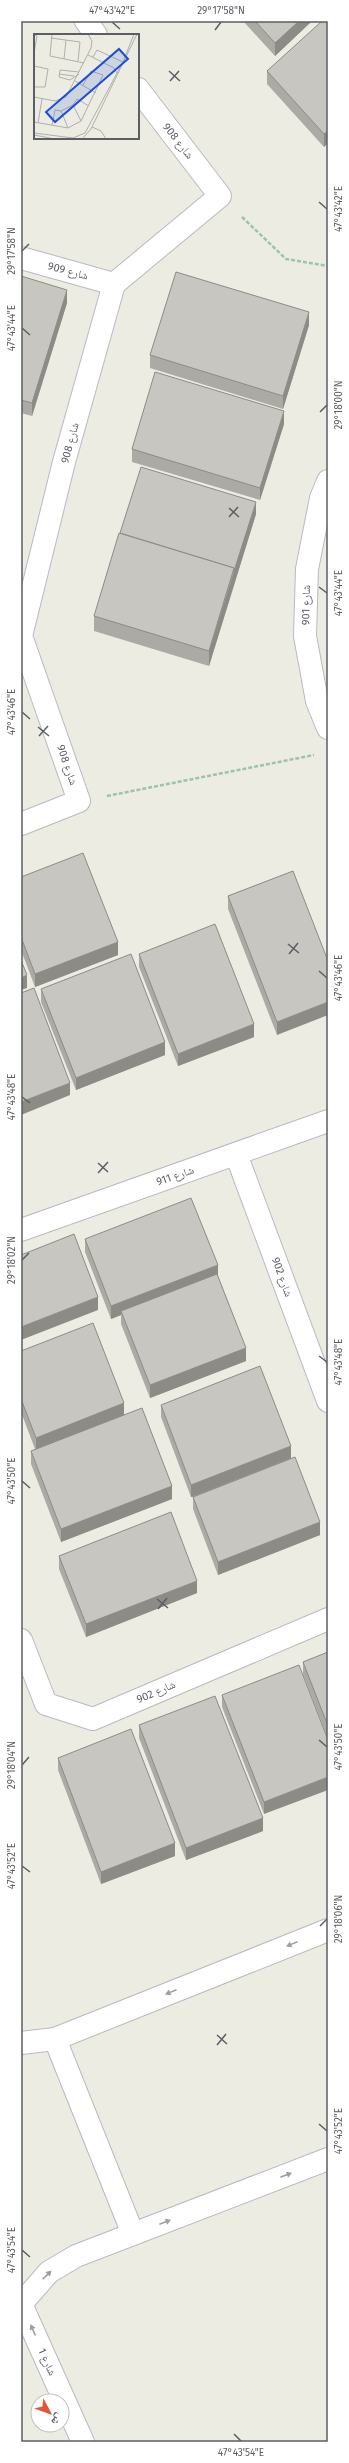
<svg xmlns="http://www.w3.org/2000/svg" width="349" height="2463" viewBox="0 0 349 2463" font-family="'Fira Sans','Noto Naskh Arabic',sans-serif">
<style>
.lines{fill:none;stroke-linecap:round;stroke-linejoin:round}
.minor-casing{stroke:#b8babf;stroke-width:24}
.path{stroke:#9bc4ab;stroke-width:2.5;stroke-dasharray:4 2;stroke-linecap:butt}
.minor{stroke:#fff;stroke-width:22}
.wall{fill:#acaaa5}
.shaded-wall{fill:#8c8b86}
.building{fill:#c8c6c0;stroke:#8c8b86}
.oneway{fill:#9d9ea1}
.ticks{fill:none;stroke:#5b5e63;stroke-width:1.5}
.labels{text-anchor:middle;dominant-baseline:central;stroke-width:4;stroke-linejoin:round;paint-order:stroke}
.street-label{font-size:11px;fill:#5b5e63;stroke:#fff}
.inset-road{fill:none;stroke:#afafac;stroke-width:1}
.view{fill:#1d4ed8;fill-opacity:0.15;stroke:#1d4ed8;stroke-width:2}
.inset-edge{fill:none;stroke:#5b5e63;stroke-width:2}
.neatline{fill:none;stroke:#5b5e63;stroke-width:1.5}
.ticks-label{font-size:10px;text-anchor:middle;fill:#5b5e63}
</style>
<rect width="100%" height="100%" fill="#edece3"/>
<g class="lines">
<!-- minor casing -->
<g class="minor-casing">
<g id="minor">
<path d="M86,21L96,35"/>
<path d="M21,258L114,284"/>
<path d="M328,481L321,498L307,569L305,636L317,701L328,728"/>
<path d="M21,824L79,801L21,636L64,462L114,284L220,196L138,89"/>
<path d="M236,1154L328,1401"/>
<path d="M21,1230L328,1121"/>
<path d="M21,1640L46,1704L93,1719L328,1619"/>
<path d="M55,2039L133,2234"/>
<path d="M21,2043L55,2039L328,1930"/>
<path d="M83,2442L21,2304L49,2272L76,2256L328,2159"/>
</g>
</g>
<!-- path -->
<g class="path">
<path d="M242,217L286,259L328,266"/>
<path d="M107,796L314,755"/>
</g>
<!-- minor -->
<use href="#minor" class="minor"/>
</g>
<!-- wall -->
<g class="wall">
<path d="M243,21H312L275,56Z"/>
<path d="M328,21V143L324,147L267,84V71Z"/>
<path d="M21,276L67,303L32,416L21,413Z"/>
<path d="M309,325L283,409L150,368V355Z"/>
<path d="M284,424L260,500L132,462V449Z"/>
<path d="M256,514L209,666L94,631V616Z"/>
<path d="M293,871L277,1035L228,909V896Z"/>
<path d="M21,877L118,955L35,987L21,950Z"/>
<path d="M139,954L254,1037L178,1066L139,967Z"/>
<path d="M41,989L165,1055L76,1090L41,1002Z"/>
<path d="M85,1239L218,1276L246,1361L150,1398L121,1324V1315L111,1319L85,1252Z"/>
<path d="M21,1351L124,1414L172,1499L61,1542L31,1464V1451L35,1449L21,1412Z"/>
<path d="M161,1405L291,1458L320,1535L218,1575L193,1509V1497H191L161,1417Z"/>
<path d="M59,1556L197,1593L86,1637L59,1569Z"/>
<path d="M328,1652V1739L303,1674V1662Z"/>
<path d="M222,1695L328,1740L264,1814L222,1707Z"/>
<path d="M139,1725L263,1831L186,1860L139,1738Z"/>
<path d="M58,1758L175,1856L101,1884L58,1770Z"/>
</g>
<!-- shaded-wall -->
<g class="shaded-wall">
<path d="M299,21H312L275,56V43Z"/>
<path d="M328,131V143L324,147V134Z"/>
<path d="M67,290V303L32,416V403Z"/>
<path d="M309,312V325L283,409V396Z"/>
<path d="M284,411V424L260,500V488Z"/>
<path d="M256,502V514L209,666V651Z"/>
<path d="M118,942V955L35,987V974Z"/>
<path d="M27,975V988L21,990V978Z"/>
<path d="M328,1002V1015L277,1035V1022Z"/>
<path d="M254,1024V1037L178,1066V1054Z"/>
<path d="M165,1042V1055L76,1090V1078Z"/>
<path d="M70,1083V1095L21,1115V1102Z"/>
<path d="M218,1265V1277L121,1311V1315L111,1319V1306Z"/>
<path d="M98,1297V1310L21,1340V1327Z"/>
<path d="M246,1348V1361L150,1398V1385Z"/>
<path d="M124,1403V1416L36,1450V1438Z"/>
<path d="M291,1446V1458L191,1497V1485Z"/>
<path d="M172,1486V1499L61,1542V1529Z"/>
<path d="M320,1522V1535L218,1575V1562Z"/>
<path d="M197,1581V1593L86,1637V1624Z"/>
<path d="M328,1777V1790L264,1814V1802Z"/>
<path d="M263,1818V1831L186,1860V1848Z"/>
<path d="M175,1843V1856L101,1884V1872Z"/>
</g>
<!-- building -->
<g class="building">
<path d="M255,21H299L275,43Z"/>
<path d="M322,21H328V131L324,134L267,71Z"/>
<path d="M176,272L309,312L283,396L150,355Z"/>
<path d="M21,276L67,290L32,403L21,400Z"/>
<path d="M155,372L284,411L260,488L132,449Z"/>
<path d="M141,467L256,502L234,571V568L120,533Z"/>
<path d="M119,533L234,568L209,651L94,616Z"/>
<path d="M83,853L118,942L35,974L21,937V877Z"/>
<path d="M293,871L328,961V1002L277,1022L228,896Z"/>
<path d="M215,924L254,1024L178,1054L139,954Z"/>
<path d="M131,954L165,1042L76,1078L41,989Z"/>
<path d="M21,960L27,975L21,978Z"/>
<path d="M34,988L70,1083L21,1102V993Z"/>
<path d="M191,1198L218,1265L111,1306L85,1239Z"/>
<path d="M74,1234L98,1297L21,1327V1255Z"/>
<path d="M217,1274L246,1348L150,1385L121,1311Z"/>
<path d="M93,1323L124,1403L36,1438L21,1399V1351Z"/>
<path d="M260,1366L291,1446L191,1485L161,1405Z"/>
<path d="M142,1408L172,1486L61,1529L31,1451Z"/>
<path d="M295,1457L320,1522L218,1562L193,1497Z"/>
<path d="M171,1512L197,1581L86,1624L59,1556Z"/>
<path d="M328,1652V1726L303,1662Z"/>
<path d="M299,1665L328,1740V1777L264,1802L222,1695Z"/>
<path d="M215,1696L263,1818L186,1848L139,1725Z"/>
<path d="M131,1729L175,1843L101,1872L58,1758Z"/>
</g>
<!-- one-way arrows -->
<defs><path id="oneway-solid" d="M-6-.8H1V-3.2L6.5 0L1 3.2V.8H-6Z"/></defs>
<g class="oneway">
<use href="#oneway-solid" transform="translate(292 1944) rotate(158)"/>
<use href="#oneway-solid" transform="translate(171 1992) rotate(158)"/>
<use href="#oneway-solid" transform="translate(286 2175) rotate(-21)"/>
<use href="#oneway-solid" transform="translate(165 2222) rotate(-21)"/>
<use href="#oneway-solid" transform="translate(47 2275) rotate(-44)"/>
<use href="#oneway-solid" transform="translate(33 2330) rotate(-114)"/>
</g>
<!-- ticks -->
<path class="ticks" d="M112,22L120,29M215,30L221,22M169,71L180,81M170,81L179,71M319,202L327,209M22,251L29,244M22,328L30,335M320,412L327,405M229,508L239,517M229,517L238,507M319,587L327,593M22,712L30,719M38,727L49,736M39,736L48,726M288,944L299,953M289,954L298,943M319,971L327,978M22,1097L30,1103M98,1163L108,1172M98,1173L108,1162M22,1260L29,1253M319,1356L327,1362M22,1481L30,1488M157,1599L168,1608M158,1609L167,1598M319,1740L327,1747M22,1765L29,1757M22,1866L30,1872M320,1926L327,1919M217,2035L227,2044M217,2045L226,2034M319,2124L327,2131M22,2250L30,2257M234,2434L241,2441"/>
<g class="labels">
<!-- street labels -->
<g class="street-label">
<text transform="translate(178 141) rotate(52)">شارع 908</text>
<text transform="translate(68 271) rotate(15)">شارع 909</text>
<text transform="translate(70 443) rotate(-75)">شارع 908</text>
<text transform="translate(306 605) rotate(-89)">شارع 901</text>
<text transform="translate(67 765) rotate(71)">شارع 908</text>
<text transform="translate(175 1176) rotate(-19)">شارع 911</text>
<text transform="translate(282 1277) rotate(70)">شارع 902</text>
<text transform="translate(156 1692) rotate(-23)">شارع 902</text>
<text transform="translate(47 2362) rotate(66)">شارع 1</text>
</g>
</g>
<!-- overview -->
<g transform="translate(34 34)">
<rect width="105" height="105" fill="#edece3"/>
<path class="inset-road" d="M18,0L16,22L50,29M0,1L3,2L0,19M17,4L46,8L44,27M54,21L80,34L83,39M59,23L63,16L89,28M30,25L32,6M0,32L14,35L11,53H0M25,40L40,42M45,40L36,46L25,43L26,36L45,38M41,47L62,59M0,63L21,67L32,63L57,14L58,7L54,0M39,71L47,87M27,77L34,94M0,88L34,94L47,87L69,41L57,37L49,51M4,89L8,65M18,91L21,76L27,77L39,71L43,65L55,72M58,93L67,97L72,105M0,99L39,104L51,99L89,28L100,0M0,101L21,105M48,105L57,95L103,0"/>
<path class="view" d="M85,15L94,25L21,88L12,78Z"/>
<rect width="105" height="105" class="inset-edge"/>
</g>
<!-- border -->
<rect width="349" height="2463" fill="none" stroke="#ffffff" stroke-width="44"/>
<!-- north arrow -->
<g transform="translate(50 2413) rotate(131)"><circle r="19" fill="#ffffff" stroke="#bdbfc1"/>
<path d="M0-3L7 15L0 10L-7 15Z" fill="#e15736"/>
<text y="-6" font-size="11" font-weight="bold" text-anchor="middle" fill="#5b5e63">ش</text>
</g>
<rect x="22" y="22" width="305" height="2419" class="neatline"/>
<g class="ticks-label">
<text x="112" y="14">47°43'42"E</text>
<text x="221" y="14">29°17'58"N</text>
<text transform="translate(338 209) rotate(-90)" y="4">47°43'42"E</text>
<text transform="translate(11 251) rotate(-90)" y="4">29°17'58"N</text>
<text transform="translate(11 328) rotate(-90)" y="4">47°43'44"E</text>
<text transform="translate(338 405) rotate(-90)" y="4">29°18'00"N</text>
<text transform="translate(338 593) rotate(-90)" y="4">47°43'44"E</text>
<text transform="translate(11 712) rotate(-90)" y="4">47°43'46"E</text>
<text transform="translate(338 978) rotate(-90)" y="4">47°43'46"E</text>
<text transform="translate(11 1097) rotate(-90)" y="4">47°43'48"E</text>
<text transform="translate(11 1260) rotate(-90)" y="4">29°18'02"N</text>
<text transform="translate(338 1362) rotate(-90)" y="4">47°43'48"E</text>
<text transform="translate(11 1481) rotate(-90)" y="4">47°43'50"E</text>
<text transform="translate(338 1747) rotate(-90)" y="4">47°43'50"E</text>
<text transform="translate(11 1765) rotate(-90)" y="4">29°18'04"N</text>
<text transform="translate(11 1866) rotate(-90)" y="4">47°43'52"E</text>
<text transform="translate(338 1919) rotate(-90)" y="4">29°18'06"N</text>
<text transform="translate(338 2131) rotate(-90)" y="4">47°43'52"E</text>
<text transform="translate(11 2250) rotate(-90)" y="4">47°43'54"E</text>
<text x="241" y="2456">47°43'54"E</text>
</g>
</svg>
